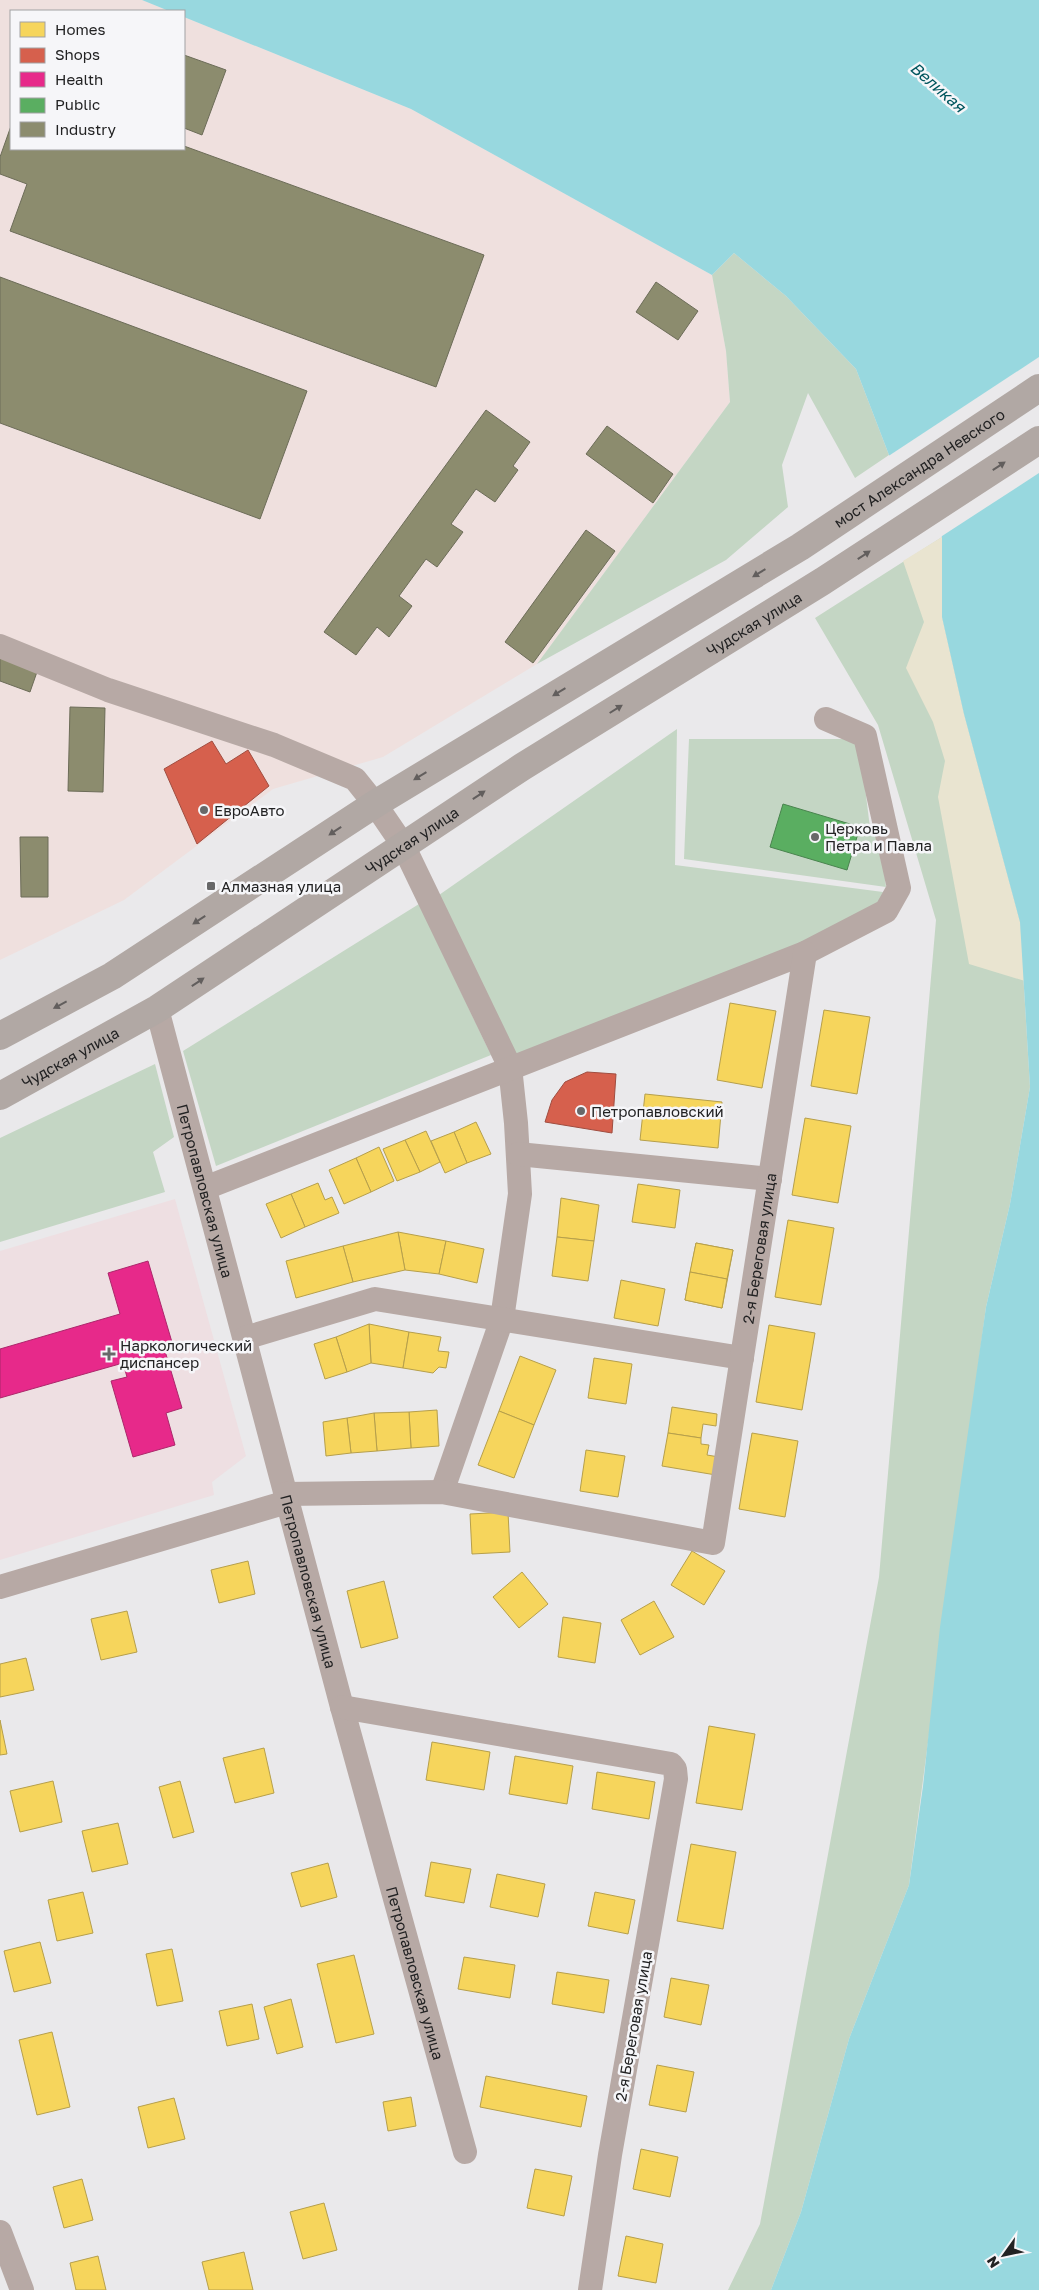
<svg xmlns="http://www.w3.org/2000/svg" width="1039" height="2290" viewBox="0 0 1039 2290" font-family="'Golos Text',sans-serif">
<style>
.industrial{fill:#efe0de}
.medical{fill:#eedfe2}
.green{fill:#c4d6c4}
.sand{fill:#e9e4d0}
.water{fill:#98d8df}
.pier{fill:#eae9eb}
.homes{fill:#f6d55c;stroke:#b69f4b}
.shops{fill:#d6604d;stroke:#a04d40}
.health{fill:#e7298a;stroke:#ac276b}
.public{fill:#5aae61;stroke:#49844e}
.industry{fill:#8c8c6e;stroke:#6c6c58}
.lines{fill:none;stroke-linecap:round;stroke-linejoin:round}
.minor{stroke:#b7a9a5;stroke-width:24}
.highway{stroke:#b1a8a4;stroke-width:28}
.oneway{fill:#625e5d}
.poi-dot{fill:#686869;stroke:#f6f6f9;stroke-width:2}
.labels{text-anchor:middle;dominant-baseline:central;stroke-width:5;stroke-linejoin:round;paint-order:stroke}
.street-label{font-size:15px;fill:#222223;stroke:#f6f6f9}
.poi-label{font-size:15px;fill:#222223;stroke:#f6f6f9;text-anchor:start}
.water-label{font-size:16px;font-style:italic;fill:#00565e;stroke:#f6f6f9}
</style>
<rect width="100%" height="100%" fill="#eae9eb"/>
<!-- industrial -->
<path class="industrial" d="M0,0H142L169,11H11V149H184V17L411,109L712,275L726,351L730,402L537,664L383,757L273,789L124,900L0,960Z"/>
<!-- medical -->
<path class="medical" d="M175,1199L246,1456L212,1482L214,1495L0,1560V1251Z"/>
<!-- green -->
<g class="green">
<path d="M734,253L786,296L856,369L889,455L855,478L808,393L782,465L788,507L726,560L537,664L730,402L726,351L712,275Z"/>
<path d="M942,537V617L964,714L1020,922L1030,1087L1010,1204L986,1307L909,1885L849,2039L801,2212L771,2290H728L760,2224L879,1577L936,920L878,725L815,618Z"/>
<path d="M677,729L675,865L883,892L876,916L518,1060L439,895Z"/>
<path d="M689,739H859L871,836L880,837L886,887L684,859Z"/>
<path d="M419,904L491,1055L216,1166L183,1051Z"/>
<path d="M155,1064L174,1137L153,1152L165,1192L0,1242V1138Z"/>
</g>
<!-- sand -->
<path class="sand" d="M942,537V617L964,714L1020,922L1025,981L969,964L938,797L945,761L933,722L906,668L924,622L903,561Z"/>
<!-- water -->
<path class="water" d="M142,0H1039V2290H771L801,2212L849,2039L909,1885L923,1786L940,1627L986,1307L1010,1204L1030,1087L1020,922L964,714L942,617V537L889,455L856,369L786,296L734,253L712,275L411,109L184,17V11H169Z"/>
<!-- pier -->
<path class="pier" d="M1039,357V473L939,538L887,457Z"/>
<!-- homes -->
<g class="homes">
<path d="M730,1003L776,1011L762,1088L717,1080Z"/>
<path d="M824,1010L870,1017L857,1094L811,1086Z"/>
<path d="M645,1094L722,1102L718,1148L640,1140Z"/>
<path d="M805,1118L851,1126L838,1203L792,1195Z"/>
<path d="M476,1122L491,1154L467,1163L454,1132Z"/>
<path d="M426,1131L440,1162L420,1172L405,1140Z"/>
<path d="M454,1132L467,1163L445,1173L431,1141Z"/>
<path d="M405,1140L420,1172L397,1181L383,1149Z"/>
<path d="M379,1147L394,1181L371,1192L356,1158Z"/>
<path d="M356,1158L371,1192L344,1204L329,1170Z"/>
<path d="M318,1183L325,1200L332,1197L339,1213L305,1227L291,1194Z"/>
<path d="M638,1184L680,1190L675,1228L632,1222Z"/>
<path d="M291,1194L305,1227L281,1238L266,1204Z"/>
<path d="M561,1198L599,1205L594,1241L557,1237Z"/>
<path d="M788,1220L834,1228L821,1305L775,1297Z"/>
<path d="M398,1232L446,1241L439,1274L405,1270Z"/>
<path d="M398,1232L405,1270L353,1282L343,1246Z"/>
<path d="M557,1237L594,1241L588,1281L552,1276Z"/>
<path d="M446,1241L484,1249L477,1283L439,1274Z"/>
<path d="M696,1243L733,1250L722,1308L685,1300Z"/>
<path d="M696,1243L733,1250L727,1279L690,1272Z"/>
<path d="M343,1246L353,1282L296,1298L286,1261Z"/>
<path d="M690,1272L727,1279L722,1308L685,1300Z"/>
<path d="M621,1280L665,1289L658,1326L614,1318Z"/>
<path d="M369,1324L409,1332L403,1368L371,1363Z"/>
<path d="M369,1324L371,1363L347,1372L336,1337Z"/>
<path d="M769,1325L815,1333L802,1410L756,1402Z"/>
<path d="M409,1332L441,1337L438,1351L449,1352L446,1368L439,1367L433,1373L403,1368Z"/>
<path d="M336,1337L347,1372L325,1379L314,1344Z"/>
<path d="M520,1356L556,1370L534,1425L499,1411Z"/>
<path d="M594,1358L632,1364L626,1404L588,1398Z"/>
<path d="M672,1407L717,1414L716,1426L703,1424L701,1438L668,1433Z"/>
<path d="M437,1410L439,1446L411,1448L409,1412Z"/>
<path d="M499,1411L534,1425L514,1478L478,1465Z"/>
<path d="M409,1412L411,1448L377,1451L374,1413Z"/>
<path d="M374,1413L377,1451L351,1453L347,1418Z"/>
<path d="M347,1418L351,1453L326,1456L323,1422Z"/>
<path d="M668,1433L701,1438V1444L709,1445L707,1455L719,1457L716,1475L662,1466Z"/>
<path d="M752,1433L798,1441L785,1517L739,1509Z"/>
<path d="M586,1450L625,1456L618,1497L580,1491Z"/>
<path d="M508,1512L510,1552L472,1554L470,1514Z"/>
<path d="M692,1551L725,1571L704,1605L671,1585Z"/>
<path d="M248,1561L255,1594L219,1603L211,1570Z"/>
<path d="M522,1572L548,1604L519,1628L493,1597Z"/>
<path d="M384,1581L398,1638L361,1648L347,1591Z"/>
<path d="M654,1601L674,1637L640,1655L621,1620Z"/>
<path d="M127,1611L137,1652L101,1660L91,1619Z"/>
<path d="M563,1617L601,1623L595,1663L558,1657Z"/>
<path d="M26,1658L34,1690L0,1697V1664Z"/>
<path d="M0,1720L7,1754L0,1755Z"/>
<path d="M709,1726L755,1734L742,1810L696,1803Z"/>
<path d="M432,1742L490,1752L484,1790L426,1780Z"/>
<path d="M264,1748L274,1793L235,1803L223,1758Z"/>
<path d="M515,1756L573,1766L567,1804L509,1794Z"/>
<path d="M597,1772L655,1782L649,1819L592,1809Z"/>
<path d="M53,1781L62,1822L20,1832L10,1791Z"/>
<path d="M180,1781L194,1832L173,1838L159,1787Z"/>
<path d="M118,1823L128,1864L92,1872L82,1831Z"/>
<path d="M691,1844L736,1852L723,1929L677,1921Z"/>
<path d="M431,1862L471,1869L464,1903L425,1896Z"/>
<path d="M328,1863L337,1897L301,1907L291,1873Z"/>
<path d="M497,1874L545,1884L538,1917L490,1907Z"/>
<path d="M83,1892L93,1933L57,1941L48,1900Z"/>
<path d="M595,1892L635,1900L628,1934L588,1926Z"/>
<path d="M40,1942L51,1983L14,1992L4,1951Z"/>
<path d="M172,1949L183,2001L157,2006L146,1954Z"/>
<path d="M354,1955L374,2034L336,2043L317,1964Z"/>
<path d="M464,1957L515,1965L510,1998L458,1989Z"/>
<path d="M557,1972L609,1980L604,2013L552,2004Z"/>
<path d="M671,1978L709,1985L701,2025L664,2017Z"/>
<path d="M291,1999L303,2047L277,2054L264,2007Z"/>
<path d="M252,2004L259,2039L227,2046L219,2011Z"/>
<path d="M52,2032L70,2107L37,2115L19,2040Z"/>
<path d="M657,2065L694,2072L686,2112L649,2105Z"/>
<path d="M486,2076L587,2096L581,2127L480,2107Z"/>
<path d="M411,2097L416,2126L388,2131L383,2102Z"/>
<path d="M174,2098L185,2139L148,2148L138,2107Z"/>
<path d="M641,2149L678,2157L670,2197L633,2189Z"/>
<path d="M535,2169L572,2176L564,2216L527,2208Z"/>
<path d="M82,2179L93,2220L64,2228L53,2187Z"/>
<path d="M324,2203L337,2250L303,2259L290,2212Z"/>
<path d="M626,2236L663,2244L656,2283L618,2276Z"/>
<path d="M244,2252L253,2290H209L202,2262Z"/>
<path d="M98,2256L106,2290H76L70,2263Z"/>
</g>
<!-- shops -->
<g class="shops">
<path d="M212,741L226,764L248,750L269,786L197,844L164,769Z"/>
<path d="M587,1072L616,1074L612,1133L545,1122L552,1100L565,1082Z"/>
</g>
<!-- health -->
<path class="health" d="M148,1261L174,1349L165,1351L182,1408L166,1413L175,1445L133,1457L111,1381L127,1377L123,1363L0,1398V1349L120,1314L108,1273Z"/>
<!-- public -->
<path class="public" d="M783,804L860,827L847,870L770,847Z"/>
<!-- industry -->
<g class="industry">
<path d="M184,55L226,70L202,135L184,128Z"/>
<path d="M11,126V149H184V146L484,255L436,387L10,231L27,184L0,174V157Z"/>
<path d="M0,277L307,391L260,519L0,423Z"/>
<path d="M656,282L698,311L678,340L636,312Z"/>
<path d="M486,410L530,442L513,466L518,470L495,502L476,489L451,524L463,532L437,567L426,559L399,596L412,606L389,637L377,627L356,655L324,632Z"/>
<path d="M607,426L673,474L653,503L586,454Z"/>
<path d="M586,530L615,551L533,663L505,642Z"/>
<path d="M0,655L38,669L30,692L0,681Z"/>
<path d="M70,707L105,708L103,792L68,791Z"/>
<path d="M20,837H48V897H21Z"/>
</g>
<g class="lines">
<!-- minor -->
<g class="minor">
<path d="M0,646L108,690L274,745L355,779L375,804L403,845L510,1067L516,1123L520,1194L502,1319L442,1492"/>
<path id="s1" d="M157,1009L342,1707L465,2152"/>
<path d="M518,1154L770,1179"/>
<path d="M205,1188L805,953L886,911L899,888L865,736L826,719"/>
<path d="M245,1338L375,1299L742,1358"/>
<path id="s2" d="M285,1494L442,1492L713,1543L805,953"/>
<path d="M0,1587L287,1502"/>
<path d="M342,1707L671,1764L675,1769L676,1779L610,2155L590,2290"/>
<path d="M0,2232L22,2290"/>
</g>
<!-- highway -->
<g class="highway">
<path id="s3" d="M0,1036L112,976L375,804L800,547L1039,388"/>
<path id="s4" d="M0,1096L157,1009L522,767L823,581L1039,440"/>
</g>
</g>
<!-- one-way arrows -->
<defs><path id="oneway-solid" d="M-6-.8H1V-3.2L6.5 0L1 3.2V.8H-6Z" transform="scale(1.25)"/></defs>
<g class="oneway">
<use href="#oneway-solid" transform="translate(999 466) rotate(-33)"/>
<use href="#oneway-solid" transform="translate(864 555) rotate(-33)"/>
<use href="#oneway-solid" transform="translate(759 573) rotate(149)"/>
<use href="#oneway-solid" transform="translate(559 692) rotate(149)"/>
<use href="#oneway-solid" transform="translate(616 709) rotate(-32)"/>
<use href="#oneway-solid" transform="translate(420 776) rotate(149)"/>
<use href="#oneway-solid" transform="translate(479 795) rotate(-34)"/>
<use href="#oneway-solid" transform="translate(335 831) rotate(146)"/>
<use href="#oneway-solid" transform="translate(199 920) rotate(147)"/>
<use href="#oneway-solid" transform="translate(198 982) rotate(-34)"/>
<use href="#oneway-solid" transform="translate(60 1005) rotate(152)"/>
</g>
<!-- markers -->
<g class="poi-dot">
<circle cx="204" cy="810" r="5"/>
<circle cx="815" cy="837" r="5"/>
<rect x="206" y="881" width="10" height="10" rx="2.5"/>
<circle cx="581" cy="1111" r="5"/>
<path d="M106.5 1346.5h5v5h5v5h-5v5h-5v-5h-5v-5h5z"/>
</g>
<g class="labels">
<!-- street labels -->
<g class="street-label">
<text stroke="none"><textPath href="#s3" startOffset="1081">мост Александра Невского</textPath></text>
<text stroke="none"><textPath href="#s4" startOffset="890">Чудская улица</textPath></text>
<text stroke="none"><textPath href="#s4" startOffset="485">Чудская улица</textPath></text>
<text stroke="none"><textPath href="#s4" startOffset="80">Чудская улица</textPath></text>
<text stroke="none"><textPath href="#s1" startOffset="188">Петропавловская улица</textPath></text>
<text stroke="none"><textPath href="#s2" startOffset="731">2-я Береговая улица</textPath></text>
<text stroke="none"><textPath href="#s1" startOffset="592">Петропавловская улица</textPath></text>
<text stroke="none"><textPath href="#s1" startOffset="998">Петропавловская улица</textPath></text>
<text transform="translate(633 2026) rotate(-80)">2-я Береговая улица</text>
</g>
<!-- poi labels -->
<g class="poi-label">
<text x="214" y="810">ЕвроАвто</text>
<text x="825" y="828">Церковь<tspan x="825" dy="17">Петра и Павла</tspan></text>
<text x="221" y="886">Алмазная улица</text>
<text x="591" y="1111">Петропавловский</text>
<text x="120" y="1345">Наркологический<tspan x="120" dy="17">диспансер</tspan></text>
</g>
<!-- water labels -->
<g class="water-label">
<text transform="translate(938 87) rotate(41)">Великая</text>
</g>
</g>
<!-- legend -->
<rect x="10" y="10" width="175" height="140" fill="#f6f6f9" stroke="#a1a1a3"/>
<rect x="20" y="22" width="25" height="15" fill="#f6d55c" stroke="#a1a1a3"/>
<text x="55" y="35" font-size="15" fill="#222223">Homes</text>
<rect x="20" y="48" width="25" height="15" fill="#d6604d" stroke="#a1a1a3"/>
<text x="55" y="60" font-size="15" fill="#222223">Shops</text>
<rect x="20" y="72" width="25" height="15" fill="#e7298a" stroke="#a1a1a3"/>
<text x="55" y="85" font-size="15" fill="#222223">Health</text>
<rect x="20" y="98" width="25" height="15" fill="#5aae61" stroke="#a1a1a3"/>
<text x="55" y="110" font-size="15" fill="#222223">Public</text>
<rect x="20" y="122" width="25" height="15" fill="#8c8c6e" stroke="#a1a1a3"/>
<text x="55" y="135" font-size="15" fill="#222223">Industry</text>
<!-- north arrow -->
<g transform="translate(1004 2255) rotate(237)" stroke="#f6f6f9" stroke-width="4" paint-order="stroke">
<path d="M0-4L9 19L0 12L-9 19Z" fill="#222223"/>
<text y="-8" font-size="14" font-weight="bold" text-anchor="middle" fill="#222223">N</text>
</g>
</svg>
